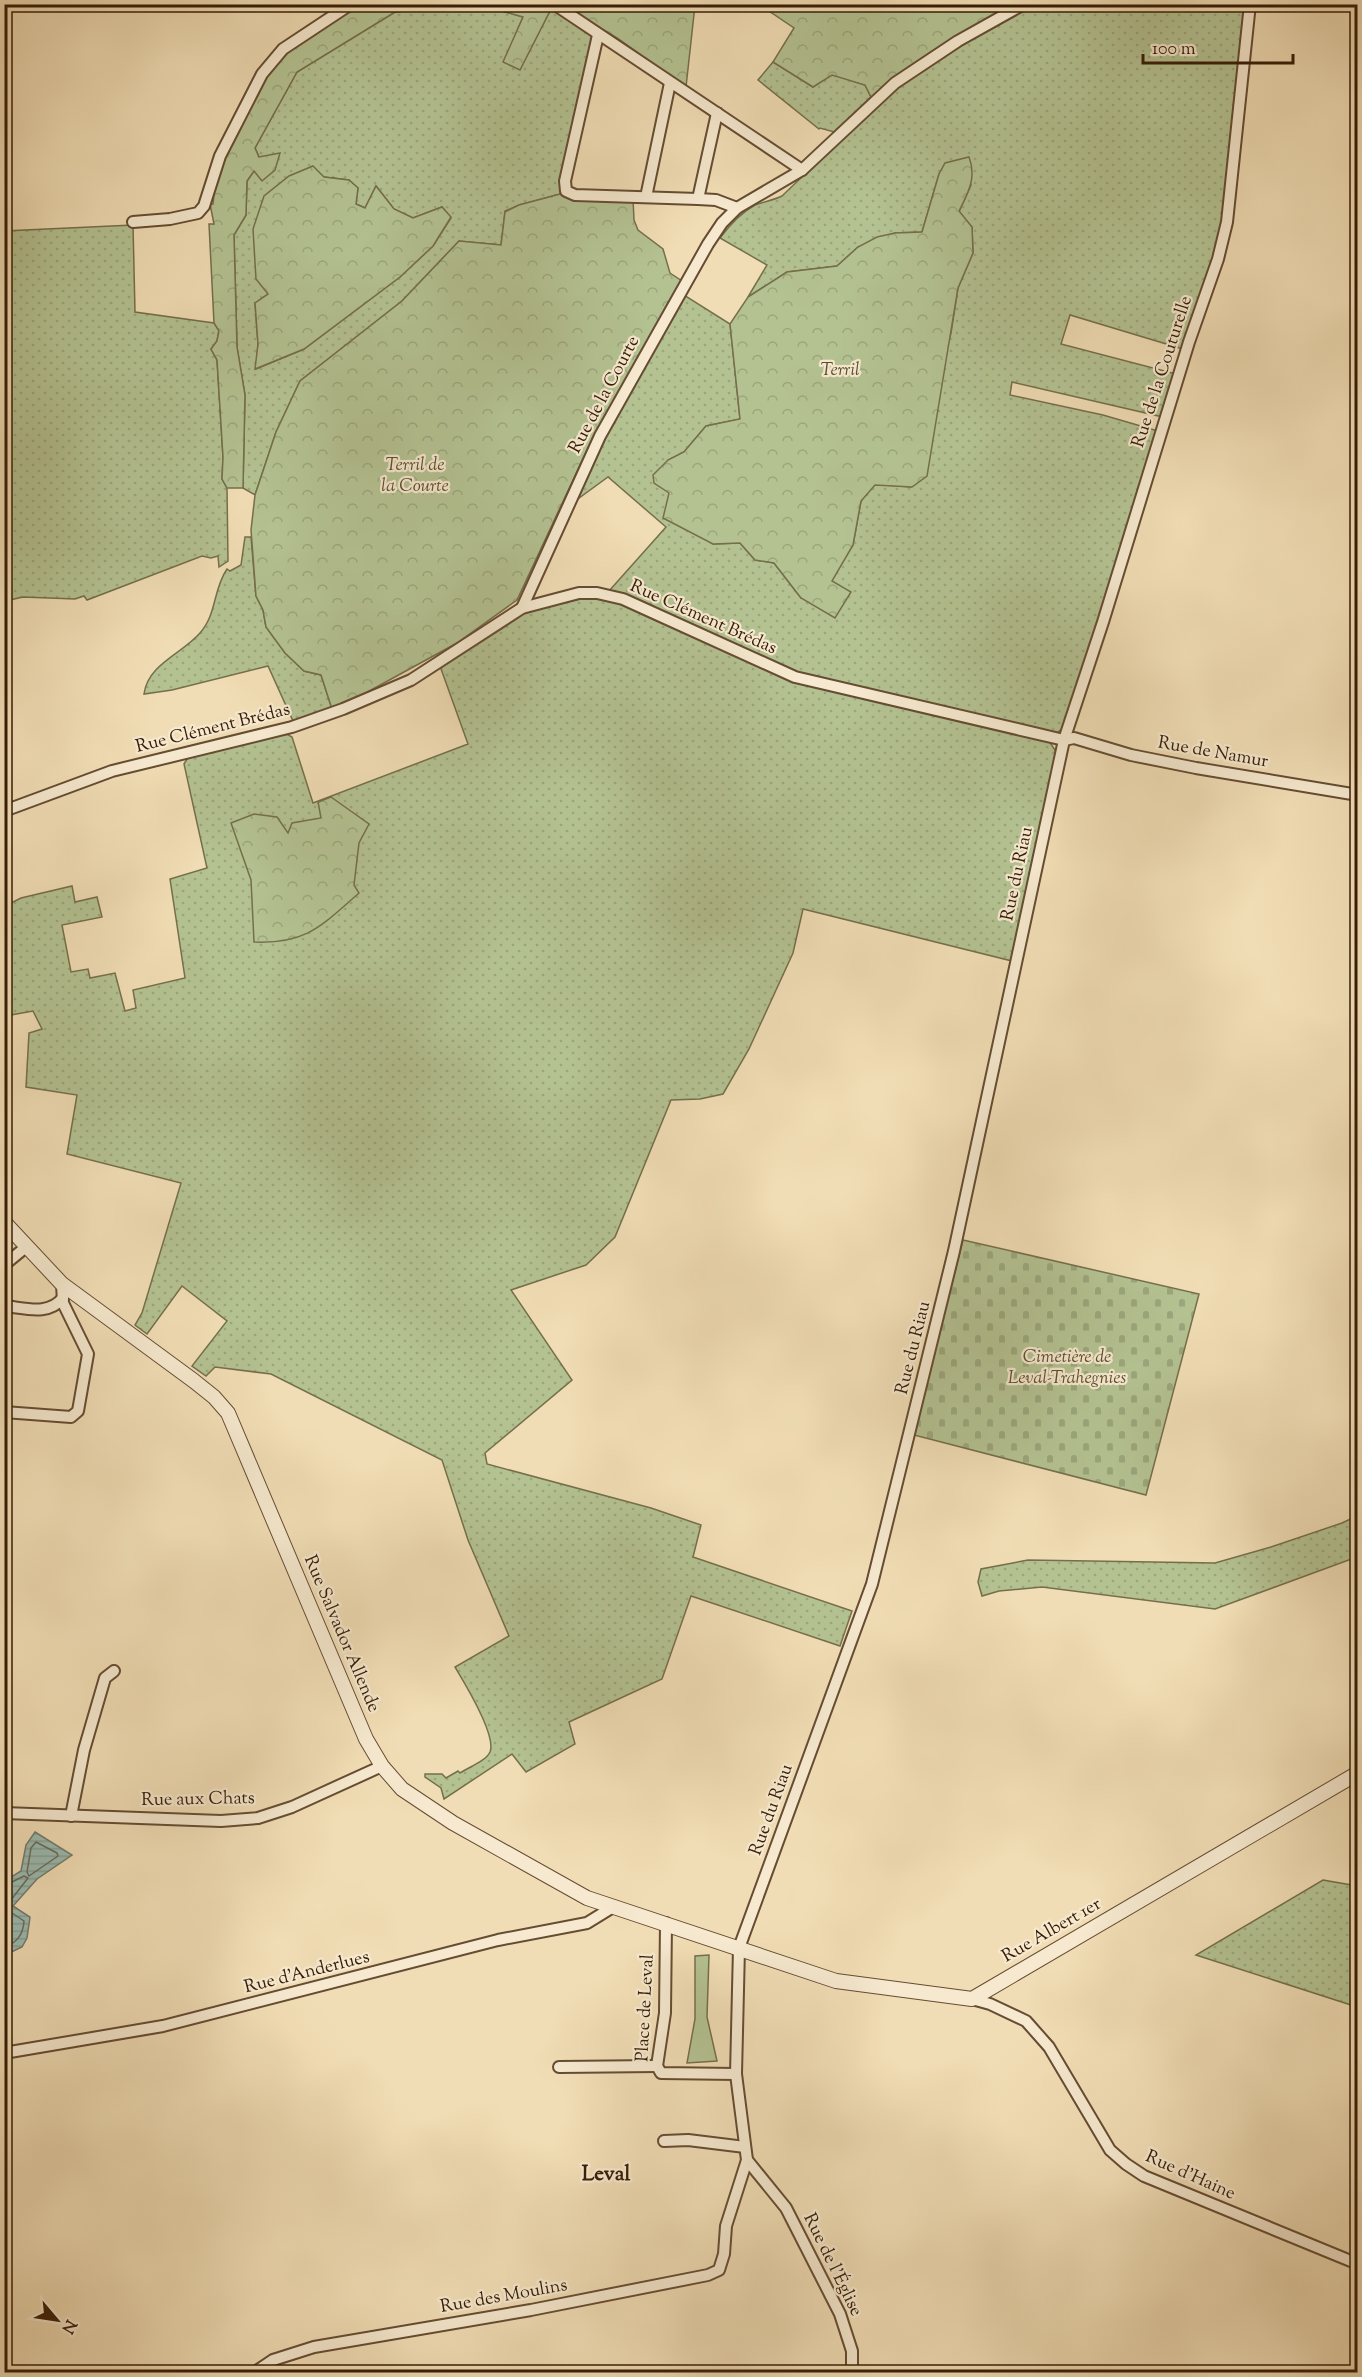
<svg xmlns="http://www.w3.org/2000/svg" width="1362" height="2377" viewBox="0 0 1362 2377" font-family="'Sorts Mill Goudy',serif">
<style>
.grass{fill:url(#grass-dots);stroke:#756f4c;stroke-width:1.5;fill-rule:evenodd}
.forest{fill:url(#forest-crowns);stroke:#756f4c;stroke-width:1.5}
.cemetery{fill:url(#cemetery-stones);stroke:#756f4c;stroke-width:1.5}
.pitch{fill:#b4c292;stroke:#756f4c;stroke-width:1.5}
.water{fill:url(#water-rules);stroke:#737b6d;stroke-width:1.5}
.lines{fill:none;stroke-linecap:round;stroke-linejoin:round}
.shore{stroke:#686c5c;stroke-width:1.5}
.minor-casing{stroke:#654c32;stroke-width:14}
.tertiary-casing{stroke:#654c32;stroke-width:16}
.minor{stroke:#f6e9cf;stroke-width:10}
.tertiary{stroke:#f6e9cf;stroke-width:14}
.labels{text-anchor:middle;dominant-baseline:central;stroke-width:4.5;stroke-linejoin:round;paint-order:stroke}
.park-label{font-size:18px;font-style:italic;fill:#5c4e30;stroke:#f6e9cf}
.street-label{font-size:18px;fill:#361c06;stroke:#f6e9cf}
.quarter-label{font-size:21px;font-weight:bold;fill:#361c06;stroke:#f6e9cf}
</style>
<defs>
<pattern id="grass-dots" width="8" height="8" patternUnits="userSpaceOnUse" patternTransform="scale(1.5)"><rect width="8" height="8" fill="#b4c292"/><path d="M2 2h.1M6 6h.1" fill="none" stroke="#9ba67c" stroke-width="1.8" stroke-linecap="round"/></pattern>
<pattern id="forest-crowns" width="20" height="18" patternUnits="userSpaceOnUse" patternTransform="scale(1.5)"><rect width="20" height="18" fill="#b4c292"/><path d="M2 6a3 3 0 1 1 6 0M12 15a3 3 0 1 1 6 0" fill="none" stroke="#9ba67c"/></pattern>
<pattern id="cemetery-stones" width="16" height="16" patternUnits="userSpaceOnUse" patternTransform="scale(1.5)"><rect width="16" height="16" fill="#b4c292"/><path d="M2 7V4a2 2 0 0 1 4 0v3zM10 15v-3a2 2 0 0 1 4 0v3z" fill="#9ba67c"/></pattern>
<pattern id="water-rules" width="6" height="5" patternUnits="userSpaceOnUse" patternTransform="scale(1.5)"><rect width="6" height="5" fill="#9bbbb1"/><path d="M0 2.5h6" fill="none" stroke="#86a097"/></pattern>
</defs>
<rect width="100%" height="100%" fill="#f1ddb5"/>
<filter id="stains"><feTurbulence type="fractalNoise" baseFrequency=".00333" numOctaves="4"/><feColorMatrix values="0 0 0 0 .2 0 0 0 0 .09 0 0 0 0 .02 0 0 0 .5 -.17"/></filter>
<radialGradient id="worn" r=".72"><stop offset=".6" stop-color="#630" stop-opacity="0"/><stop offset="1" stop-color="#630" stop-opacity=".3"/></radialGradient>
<!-- grass -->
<g class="grass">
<path d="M480,4L523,17L504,62L520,69L552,7L595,36L564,193L519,205L505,211L501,245L459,241L402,301L300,381L276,432L255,495L243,488L245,395L237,347L234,235L246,215L247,181L254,171L259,157L255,148L297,72L395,12ZM324,177L349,180L358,188L356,204L365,208L376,186L394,209L413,218L442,207L451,218L433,246L400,277L304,349L256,369L258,344L255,303L268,294Z"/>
<path d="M1032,5H1247L1221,239L1183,349L1070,315L1061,344L1176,374L1163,417L1012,382L1010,395L1103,415L1158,431L1065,726L1057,733L1052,734L803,676L609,591L666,527L608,477L575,501L598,450L684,295L730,324L740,419L706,426L684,452L668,460L655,483L670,493L713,544L740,543L755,560L774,563L801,598L831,581L853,545L861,501L875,484L911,487L951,333L958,288L973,253L972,227L959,212L971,185L939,174L922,232L895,233L858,247L837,266L787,272L748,297L767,265L720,238C729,226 742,212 755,205C763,202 774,200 782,196L896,87L957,46Z"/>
<path d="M773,62L813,87L832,74L865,85L871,97L834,132L820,128L819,129L758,80Z"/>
<path d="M133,225L135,312L214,323L219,330L217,341L211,349L217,360L223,457L222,479L227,488L228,561L219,567L218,556L211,558L202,556L87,600L84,596L75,599L23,597L5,601L4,231Z"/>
<path d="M245,537H251L256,596L263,610L266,627L285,653L304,671L321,675L332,709L293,721L268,666L172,690L144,694C148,664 182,654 200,633C217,614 213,589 227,569L230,571L241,565Z"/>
<path d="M593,596L620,602L793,680L1049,741L1055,750L1056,755L1012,961L803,909L793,953L749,1049L723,1094L700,1099L671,1100L615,1237L586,1265L511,1290L572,1380L485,1453L487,1464L651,1508L701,1525L693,1557L852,1611L840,1646L691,1596L662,1679L569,1722L575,1744L526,1772L512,1754L444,1799L441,1788L425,1777V1774H442L446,1778L458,1771L460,1773C469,1767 486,1761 490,1752C497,1735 464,1682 455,1667L509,1636L468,1540L442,1460L271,1374L215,1367L206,1376L192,1366L227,1321L182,1286L147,1334L135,1325L142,1313L181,1183L67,1154L77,1095L26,1087L29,1033L42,1029L33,1011L5,1016V906L21,898L72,886L75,902L97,897L102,917L62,925L71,972L88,969L90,978L115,973L125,1011L136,1008L133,990L185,978L170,879L207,868L184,764L189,756L285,733L292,737L313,803L468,744L440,666L528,611Z"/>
<path d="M1357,1516V1557L1215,1609L1042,1587L999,1591L982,1596L978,1582L981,1569L1028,1560L1215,1563L1271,1547L1342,1523Z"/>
<path d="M1323,1880L1357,1886V1979L1351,2005L1196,1955Z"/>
</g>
<!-- forest -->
<g class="forest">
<path d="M548,4L552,7L520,70L503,62L523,17L480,5Z"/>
<path d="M358,5H461L395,12L297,72L255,148L259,157L280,153L275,170L262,181L254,171L247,181L246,215L234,235L237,347L245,395L243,488H227L222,479L223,457L217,360L211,349L217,341L219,331L214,323L209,224H214L210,204H213L216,174L272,63L323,26Z"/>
<path d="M561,5H695L686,87L617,38Z"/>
<path d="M760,5H1016C964,30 914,59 871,97L865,85L832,75L813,87L773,62L794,28Z"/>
<path d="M969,157C977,178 968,193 959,211L972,227L973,253L958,288L927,476L912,487L875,485L861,501L853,545L832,581L851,592L835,618L801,598L774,563L755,560L740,543L713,544L663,518L669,493L654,483L653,475L668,460L684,452L706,426L740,419L730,324L748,297L787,272L837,266L858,247L877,237L895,233L922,232L939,174L945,163Z"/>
<path d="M313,166L324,177L349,180L358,188L356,204L365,208L376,186L394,209L413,218L442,207L451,217L433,246L400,277L304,349L255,369L258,344L255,303L268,294L256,279L253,229L264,196L289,176Z"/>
<path d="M564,193L633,199L634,220L638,230L663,249L670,273L682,281L595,433L517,600L457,643L362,695L332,709L321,675L304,671L285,653L266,627L263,610L256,596L251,530L255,495L276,432L300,381L402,301L459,241L501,245L505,212L519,205Z"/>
<path d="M331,797L369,824L359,843L354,885L359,893C321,926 307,944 254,942L251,880L231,823L254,814L277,817L288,833L292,823L321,818L318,802Z"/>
</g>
<!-- cemetery -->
<path class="cemetery" d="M963,1240L1199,1294L1146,1495L914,1435Z"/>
<!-- pitch -->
<path class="pitch" d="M709,1955L707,2017L717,2061L687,2063L695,2019V1956Z"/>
<!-- water -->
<path class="water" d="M35,1832L72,1855L37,1879L13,1906L30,1917L27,1938L22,1947L5,1955V1883L8,1879L21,1871L26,1845Z"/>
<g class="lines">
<!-- shore -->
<g class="shore">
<path d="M36,1842L57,1853L58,1856L29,1876L27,1872L31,1848Z"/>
<path d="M4,1886L24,1876L28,1878L7,1905L9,1911L24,1921C23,1936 17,1941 4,1949"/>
</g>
<!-- minor casing -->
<g class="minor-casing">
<g id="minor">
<path d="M554,4L802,170"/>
<path d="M598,35L565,181L566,191L575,195L698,199L716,200L737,208"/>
<path d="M646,197L670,83"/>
<path d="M698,199L717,113"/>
<path d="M133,222L170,219L198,213L204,206L220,156L262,74L283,49L351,4"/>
<path d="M522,608L600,436L708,244L722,223L737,208L802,170L895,83L958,41L1024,4"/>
<path d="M4,811L112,771L292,727L343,709L411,680L522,608L579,593H597L623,599L795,677L1064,740L1074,738L1131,755L1196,768L1358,795"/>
<path d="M4,1265L26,1247"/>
<path d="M4,1306C26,1308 48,1316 63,1298"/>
<path d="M4,1412L71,1417L78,1411L88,1354L63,1303L62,1284"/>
<path d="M4,1813L221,1821L258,1818L292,1807L382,1766"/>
<path d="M71,1816L84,1750L105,1678L114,1671"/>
<path d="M666,1923L665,2013L657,2066L661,2073L736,2074"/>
<path d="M972,1999L990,2004L1026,2021L1049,2047L1110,2150L1126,2164L1144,2176L1358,2264"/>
<path d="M4,2053L163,2026L498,1940L587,1923L613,1907"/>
<path d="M559,2067L657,2066"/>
<path d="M664,2141L688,2140L745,2147"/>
<path d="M747,2160L786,2208L840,2314L852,2351V2372"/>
<path d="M255,2372L273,2360L314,2347L531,2310L708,2275L719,2270L724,2254L726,2226L747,2160L736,2074L739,1948L872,1584L954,1251L1064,740L1103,622L1189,342L1218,259L1227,222L1250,4"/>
</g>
</g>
<!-- tertiary casing -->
<g class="tertiary-casing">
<path id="tertiary" d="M4,1222L62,1284L194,1381L214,1397L228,1413L366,1739L382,1766L402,1789L453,1823L587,1898L836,1981L972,1999L1358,1773"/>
</g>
<!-- minor -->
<use href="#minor" class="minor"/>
<!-- tertiary -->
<use href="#tertiary" class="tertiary"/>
</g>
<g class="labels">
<!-- park labels -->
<g class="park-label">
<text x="840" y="371">Terril</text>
<text x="415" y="466">Terril de<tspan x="415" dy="21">la Courte</tspan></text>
<text x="1067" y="1358">Cimetière de<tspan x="1067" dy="21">Leval-Trahegnies</tspan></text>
</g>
<!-- street labels -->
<g class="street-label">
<text transform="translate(1163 372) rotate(-72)">Rue de la Couturelle</text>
<text transform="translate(605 395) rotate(-62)">Rue de la Courte</text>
<text transform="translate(703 618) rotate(24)">Rue Clément Brédas</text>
<text transform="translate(213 729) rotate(-14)">Rue Clément Brédas</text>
<text transform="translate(1213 753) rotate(10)">Rue de Namur</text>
<text transform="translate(1018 874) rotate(-78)">Rue du Riau</text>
<text transform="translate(914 1348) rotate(-76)">Rue du Riau</text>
<text transform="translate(341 1634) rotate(67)">Rue Salvador Allende</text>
<text transform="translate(198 1800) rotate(-1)">Rue aux Chats</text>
<text transform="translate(772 1810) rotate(-70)">Rue du Riau</text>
<text transform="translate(1052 1931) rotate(-30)">Rue Albert 1er</text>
<text transform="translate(307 1973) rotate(-14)">Rue d'Anderlues</text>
<text transform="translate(646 2008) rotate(-87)">Place de Leval</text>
<text transform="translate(1190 2176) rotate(24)">Rue d'Haine</text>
<text transform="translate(832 2265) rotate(64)">Rue de l'Église</text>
<text transform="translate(504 2297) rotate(-10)">Rue des Moulins</text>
</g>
<!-- quarter labels -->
<g class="quarter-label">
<text x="606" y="2175">Leval</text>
</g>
</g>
<!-- margin -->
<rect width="1362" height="2377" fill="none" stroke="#f1ddb5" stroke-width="24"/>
<rect x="6" y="6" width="1350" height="2365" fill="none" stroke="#361c06" stroke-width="3"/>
<rect x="12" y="12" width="1338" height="2353" fill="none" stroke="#361c06" stroke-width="1.5"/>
<!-- north arrow -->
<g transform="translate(57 2320) rotate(119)" stroke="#f6e9cf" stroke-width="4.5" paint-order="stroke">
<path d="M0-4.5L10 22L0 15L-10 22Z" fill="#361c06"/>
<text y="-9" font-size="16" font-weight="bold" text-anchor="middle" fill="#361c06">N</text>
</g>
<!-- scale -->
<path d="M1143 54v9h150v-9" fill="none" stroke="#361c06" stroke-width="3"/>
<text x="1152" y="54" font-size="18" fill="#361c06" stroke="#f6e9cf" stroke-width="4.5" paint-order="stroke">100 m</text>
<rect width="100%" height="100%" filter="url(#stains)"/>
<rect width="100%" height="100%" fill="url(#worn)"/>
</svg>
